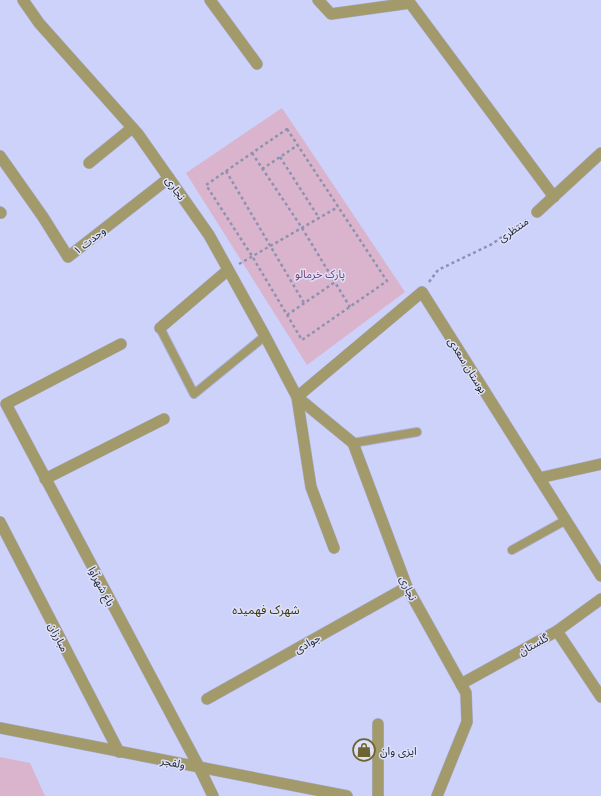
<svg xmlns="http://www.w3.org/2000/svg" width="601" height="796" viewBox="0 0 601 796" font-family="'Noto Sans','Noto Sans Arabic',sans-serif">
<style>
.green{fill:#d9b4cc}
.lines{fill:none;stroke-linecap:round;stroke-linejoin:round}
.service-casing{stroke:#aaaed1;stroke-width:10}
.minor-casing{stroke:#aaaed1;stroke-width:12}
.tertiary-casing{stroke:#aaaed1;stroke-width:12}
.path{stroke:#8e92b1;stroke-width:2.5;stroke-dasharray:3 3;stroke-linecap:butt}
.service{stroke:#a39a6c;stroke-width:8}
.minor{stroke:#a39a6c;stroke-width:11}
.tertiary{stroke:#a39a6c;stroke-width:11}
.labels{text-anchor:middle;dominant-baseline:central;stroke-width:3;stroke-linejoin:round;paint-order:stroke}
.street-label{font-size:11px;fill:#1e202e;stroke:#dde1f9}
.park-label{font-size:11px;fill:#7f3c6d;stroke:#dde1f9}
.poi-label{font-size:11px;fill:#1e202e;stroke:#dde1f9;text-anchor:start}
.neighbourhood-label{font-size:12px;fill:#40380d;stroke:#dde1f9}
</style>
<rect width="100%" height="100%" fill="#cdd2fa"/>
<!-- green -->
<g class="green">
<path d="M282,108L405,292L307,365L186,173Z"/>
<path d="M0,757L30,763L45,796H0Z"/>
</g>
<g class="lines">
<!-- service casing -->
<g class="service-casing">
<g id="service">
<path d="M160,328L194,394L265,336"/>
<path d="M353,443L417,432"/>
<path d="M512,550L566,520"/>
</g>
</g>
<!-- minor casing -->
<g class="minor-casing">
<g id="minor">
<path d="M210,0L257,64"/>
<path d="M318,0L331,14L410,3L554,197"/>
<path d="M0,156L43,217L68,257L169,178"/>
<path d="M89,163L132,128"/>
<path d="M0,212L1,213"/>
<path d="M537,212L601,153"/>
<path d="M160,328L228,270"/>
<path d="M121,344L6,404L199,767L213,796"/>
<path d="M539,478L601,464"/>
<path d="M45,479L164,419"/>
<path d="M0,522L119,752"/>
<path d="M334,548L311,487L297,397L422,292L601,576"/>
<path d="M557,631L601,697"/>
<path d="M461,684L557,631L601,599"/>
<path d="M207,699L407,587"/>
<path d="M378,796V724"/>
</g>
</g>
<!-- tertiary casing -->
<g class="tertiary-casing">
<g id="tertiary">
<path d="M23,0L39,23L138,134L209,235L265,336L297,397L353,443L407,587L466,693L467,722L437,796"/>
<path d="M0,728L347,796"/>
</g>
</g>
<!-- path -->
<g class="path">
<path d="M287,129L387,281L302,340L252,256L206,185L252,153Z"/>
<path d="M252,153L302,228L350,307"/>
<path d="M280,157L319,218"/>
<path d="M262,169L298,145"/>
<path d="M226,171L304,303"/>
<path d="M239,264L338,207"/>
<path d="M429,282L438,270L492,244L528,219"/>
<path d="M287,315L335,282"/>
</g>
<!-- service -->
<use href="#service" class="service"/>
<!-- minor -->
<use href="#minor" class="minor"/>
<!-- tertiary -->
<use href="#tertiary" class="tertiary"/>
</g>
<!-- icons -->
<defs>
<g id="shop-ring" transform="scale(1.15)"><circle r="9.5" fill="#dde1f9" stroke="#6e6431" stroke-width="1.5"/><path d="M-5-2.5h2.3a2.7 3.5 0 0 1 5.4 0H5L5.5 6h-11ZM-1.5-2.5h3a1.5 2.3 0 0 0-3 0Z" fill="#6e6431"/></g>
</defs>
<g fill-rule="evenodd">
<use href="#shop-ring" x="364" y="750"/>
</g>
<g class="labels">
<!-- street labels -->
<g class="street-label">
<text transform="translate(176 188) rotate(55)">نجاری</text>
<text transform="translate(513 229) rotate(-35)">منتظری</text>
<text transform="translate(89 240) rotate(-38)">وحدت ۱</text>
<text transform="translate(468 365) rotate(58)">بوستان سعدی</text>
<text transform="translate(102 586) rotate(62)">باغ شهرآوا</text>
<text transform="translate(409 588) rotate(65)">نجاری</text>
<text transform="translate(59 637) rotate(63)">مبارزان</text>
<text transform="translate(307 643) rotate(-29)">جوادی</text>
<text transform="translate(533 644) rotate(-29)">گلستان</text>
<text transform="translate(173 762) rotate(11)">ولفجر</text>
</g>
<!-- park labels -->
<g class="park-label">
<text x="320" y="273">پارک خرمالو</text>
</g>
<!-- poi labels -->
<g class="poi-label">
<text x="380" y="750">ایزی وان</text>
</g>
<!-- neighbourhood labels -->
<g class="neighbourhood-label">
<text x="266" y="609">شهرک فهمیده</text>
</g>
</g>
</svg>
